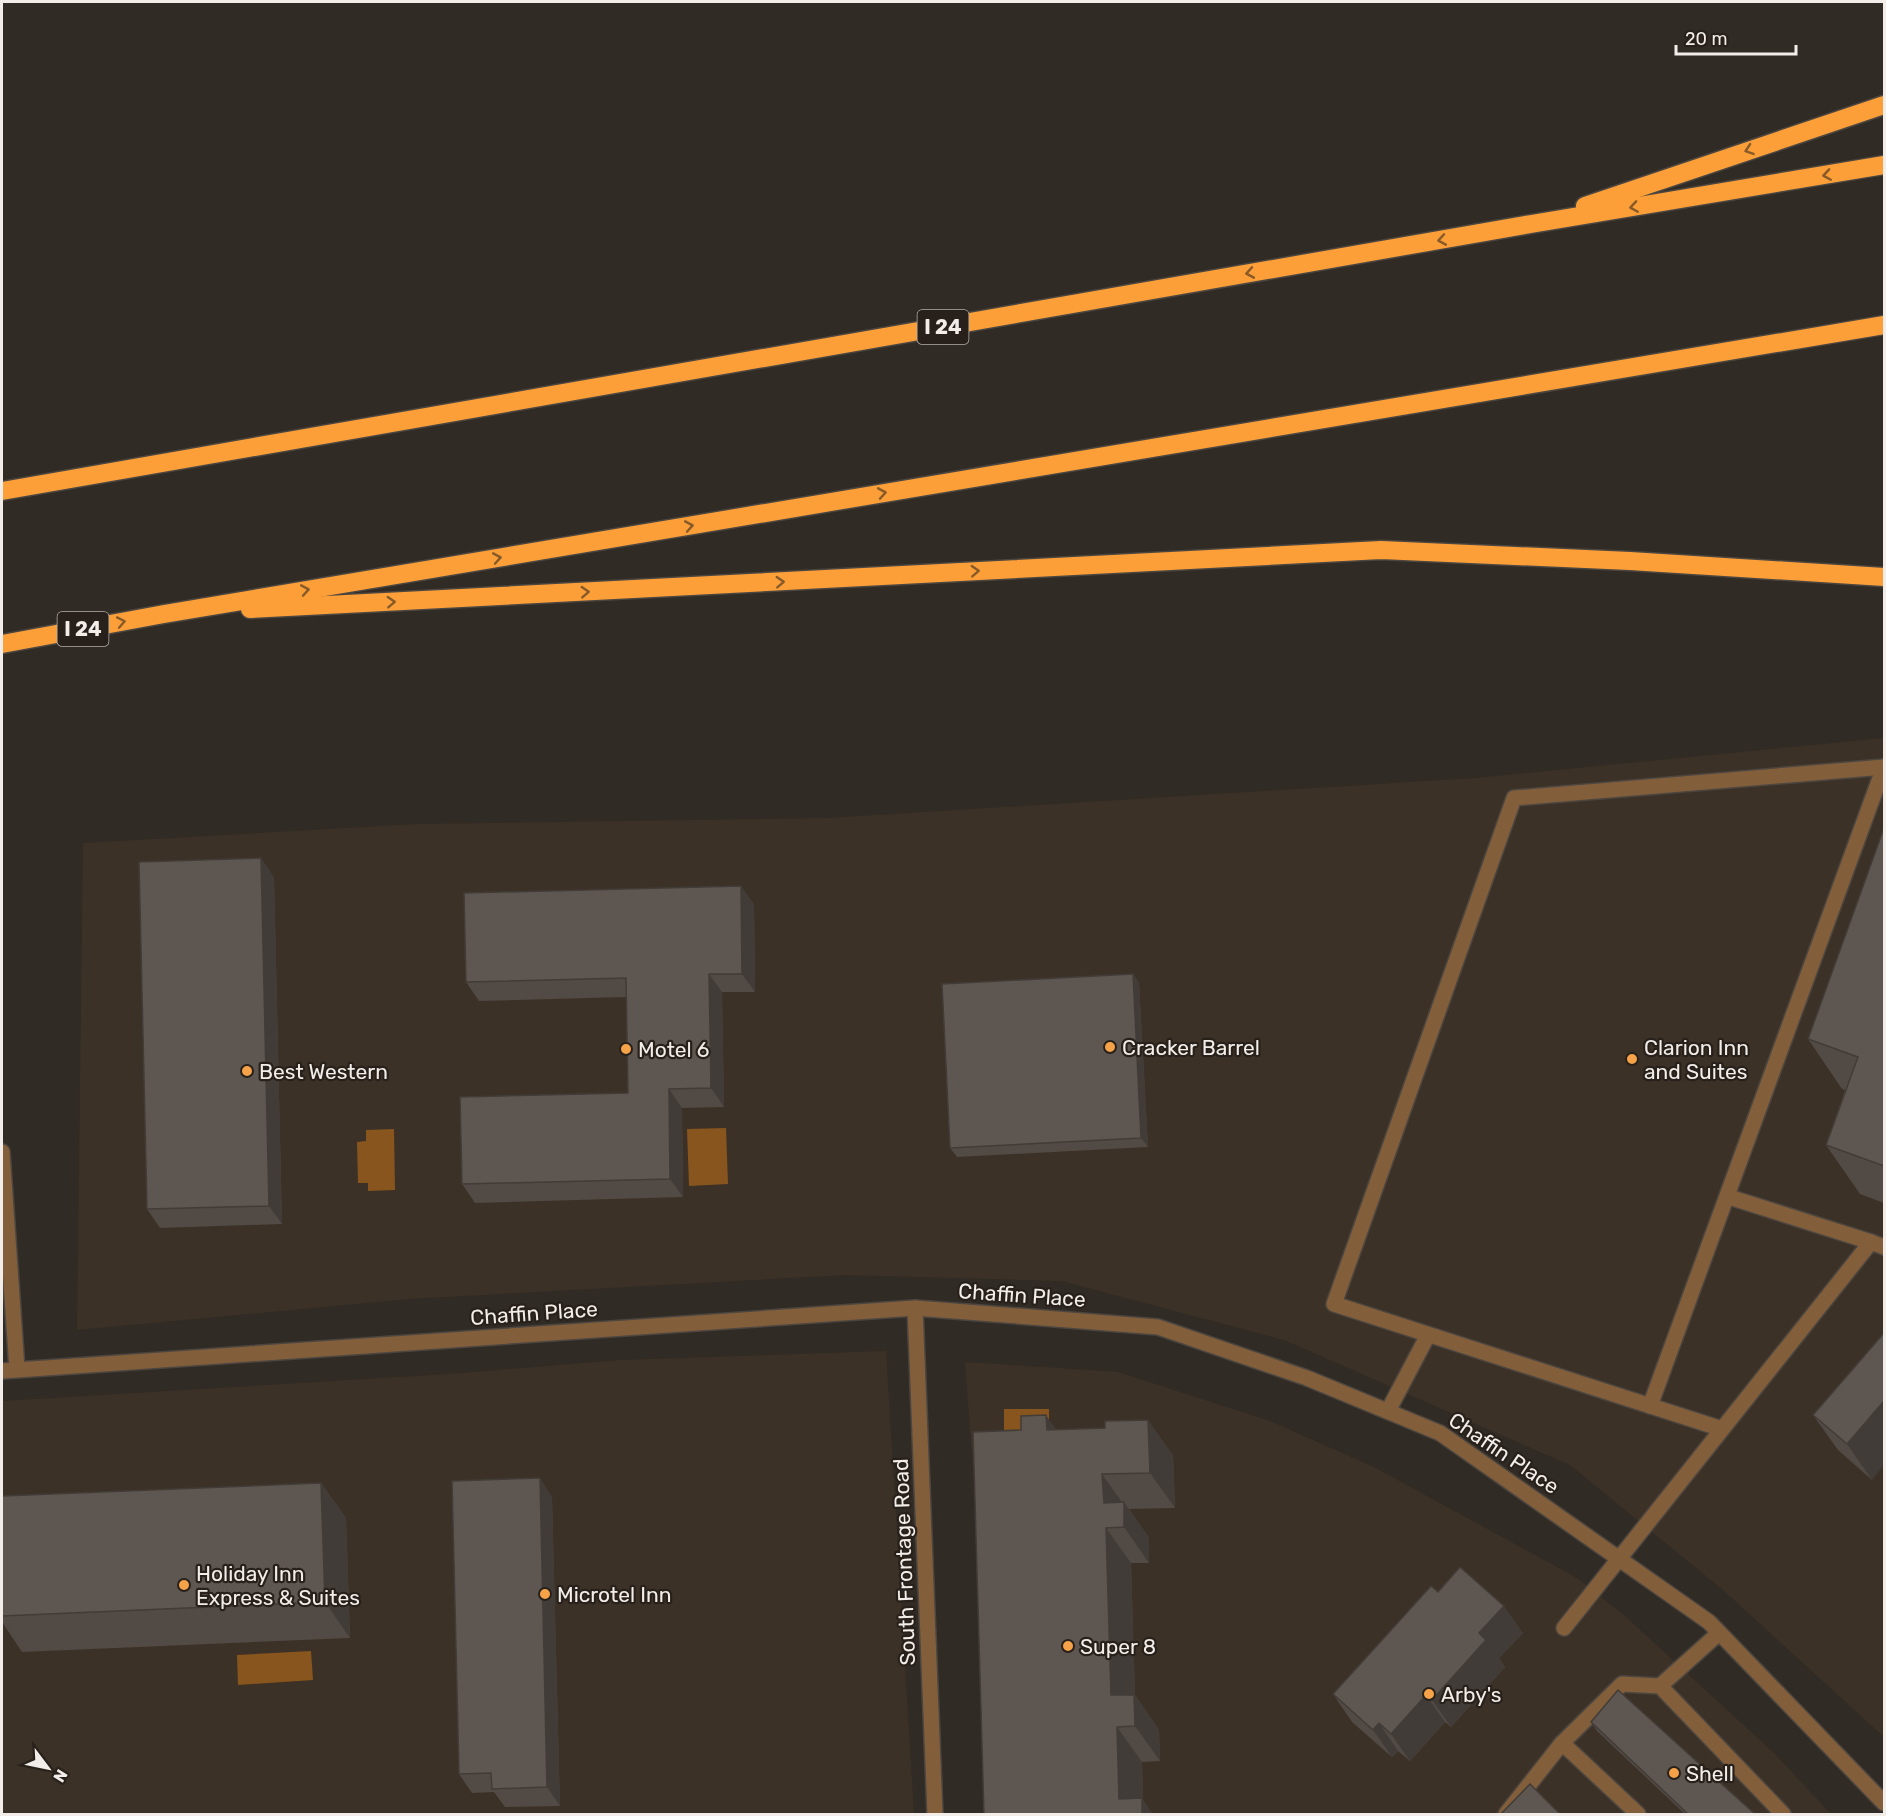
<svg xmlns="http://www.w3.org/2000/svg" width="1886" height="1816" viewBox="0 0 1886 1816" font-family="Rubik,sans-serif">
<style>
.built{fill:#3c3126}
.water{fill:#87551d}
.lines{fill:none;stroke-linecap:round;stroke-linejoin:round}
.minor-casing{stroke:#4c4640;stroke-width:18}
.highway-casing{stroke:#4c4640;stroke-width:21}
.minor{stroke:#835e3a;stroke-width:15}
.highway{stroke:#fc9f38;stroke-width:18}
.wall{fill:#514a45}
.shaded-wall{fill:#423c38}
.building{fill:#5e5650;stroke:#423c38;stroke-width:1.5}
.oneway{stroke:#875a28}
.poi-dot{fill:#f6a248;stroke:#28211b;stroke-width:2}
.labels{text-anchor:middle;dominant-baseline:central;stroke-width:4.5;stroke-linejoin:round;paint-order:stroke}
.shield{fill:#28211b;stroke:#b5b0ab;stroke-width:1.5}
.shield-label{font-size:20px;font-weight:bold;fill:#f2ede9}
.poi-label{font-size:21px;fill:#f2ede9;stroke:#28211b;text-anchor:start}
.street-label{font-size:21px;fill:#f2ede9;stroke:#28211b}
</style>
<rect width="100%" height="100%" fill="#312b25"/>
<!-- built -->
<g class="built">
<path d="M1884,738V1737L1723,1590L1570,1465L1284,1340L1062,1281L844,1275L409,1299L77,1330L83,843L418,824L830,818L1475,778Z"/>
<path d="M886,1351L914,1814H2V1401L449,1374L621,1360Z"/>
<path d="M965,1362L1118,1372L1270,1421L1374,1467L1577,1578L1626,1617L1775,1754L1831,1814H999Z"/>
</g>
<!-- water -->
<g class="water">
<path d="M726,1128L728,1184L689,1186L687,1129Z"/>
<path d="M394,1129L395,1190L368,1191V1183H358L357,1142L366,1141V1130Z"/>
<rect x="1004" y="1409" width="45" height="33"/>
<path d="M311,1651L313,1680L238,1685L237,1655Z"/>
</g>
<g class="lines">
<!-- minor casing -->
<g class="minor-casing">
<g id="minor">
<path d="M2,1152L17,1369"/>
<path d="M1729,1197L1871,1242"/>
<path d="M915,1308L935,1814"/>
<path d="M2,1371L915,1308L1158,1327L1307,1378L1440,1433L1709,1622L1884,1803"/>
<path d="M1650,1406L1884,767"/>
<path d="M1388,1411L1428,1335"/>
<path d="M1722,1429L1334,1304L1514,798L1884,767"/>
<path d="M1564,1628L1871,1242L1884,1247"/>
<path d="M1660,1686L1719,1633"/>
<path d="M1562,1743L1638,1814"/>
<path d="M1506,1814L1562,1743L1622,1684L1660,1686L1783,1814"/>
</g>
</g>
<!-- highway casing -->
<g class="highway-casing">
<g id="highway">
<path d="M1585,206L1884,105"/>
<path d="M2,491L1531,224L1884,165"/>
<path d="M250,609L1381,550L1630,561L1884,577"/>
<path d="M2,644L164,614L1884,325"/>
</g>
</g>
<!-- minor -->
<use href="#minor" class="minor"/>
<!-- highway -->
<use href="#highway" class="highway"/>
</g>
<!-- wall -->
<g class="wall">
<path d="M1884,828V1203L1860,1194L1826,1145L1845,1090L1842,1089L1808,1039Z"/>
<path d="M274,877L282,1224L160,1228L147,1209Z"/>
<path d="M754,904L755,992H722L724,1107L682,1108L683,1197L475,1203L462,1184L628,1093L626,997L479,1001L466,982Z"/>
<path d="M1133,974L1139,983L1148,1147L957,1157L950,1148Z"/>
<path d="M1884,1333L1872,1480L1838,1450L1813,1415Z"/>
<path d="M1056,1430L1173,1455L1175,1508L1129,1509L1149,1538V1563H1131L1135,1695L1159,1730L1160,1761L1142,1762L1143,1800L1153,1815H984Z"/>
<path d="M321,1483L346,1518L350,1638L22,1652L2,1622V1496Z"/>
<path d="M552,1497L560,1806L505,1807L494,1792L472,1793L459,1774Z"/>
<path d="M1438,1592L1523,1633L1499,1658L1505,1667L1451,1727L1445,1722L1410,1761L1398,1751L1392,1757L1352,1722L1333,1694Z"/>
<path d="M1591,1722L1756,1815H1686L1597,1731Z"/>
</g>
<!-- shaded-wall -->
<g class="shaded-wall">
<path d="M261,858L274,877L282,1224L269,1206Z"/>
<path d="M741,886L754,904L755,992L742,974Z"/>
<path d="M709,974L722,992L724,1107L711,1088Z"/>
<path d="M1133,974L1139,983L1148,1147L1141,1138Z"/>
<path d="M669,1089L682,1108L683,1197L670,1179Z"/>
<path d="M1884,1401V1465L1872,1480L1847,1444Z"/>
<path d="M1046,1415L1071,1451L1047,1430Z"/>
<path d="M1148,1420L1173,1455L1175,1508L1150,1473Z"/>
<path d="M1102,1474L1124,1505V1502L1149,1538V1563L1124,1527L1104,1503Z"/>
<path d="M540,1478L552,1497L560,1806L547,1787Z"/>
<path d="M321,1483L346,1518L350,1638L325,1602Z"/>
<path d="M1106,1528L1131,1563L1135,1695L1159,1730L1160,1761L1135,1726L1111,1695Z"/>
<path d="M1504,1606L1523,1633L1499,1658L1505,1667L1451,1727L1432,1700L1479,1633Z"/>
<path d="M1426,1695L1445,1722L1410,1761L1391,1734Z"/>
<path d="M1379,1723L1398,1751L1392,1757L1373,1730Z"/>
<path d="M1117,1727L1142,1762L1143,1800L1153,1815H1130L1119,1799Z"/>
</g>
<!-- building -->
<g class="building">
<path d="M1884,828V1166L1826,1145L1858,1057L1808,1039Z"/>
<path d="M261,858L269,1206L147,1209L139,862Z"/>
<path d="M741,886L742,974H709L711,1088L669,1089L670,1179L462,1184L460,1097L628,1093L626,978L466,982L464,893Z"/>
<path d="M1133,974L1141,1138L950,1148L942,984Z"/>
<path d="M1884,1333V1401L1847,1444L1813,1415Z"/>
<path d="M1046,1415L1047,1430L1105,1428V1421L1148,1420L1150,1473L1102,1474L1104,1503L1124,1502V1527L1106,1528L1111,1695H1134L1135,1726L1117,1727L1119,1799L1142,1798V1815H984L973,1432L1021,1430V1416Z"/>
<path d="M540,1478L547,1787L492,1789L491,1773L459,1774L452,1481Z"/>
<path d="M321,1483L325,1602L2,1616V1496Z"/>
<path d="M1460,1567L1504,1606L1479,1633L1486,1640L1432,1700L1426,1695L1391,1734L1379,1723L1373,1730L1333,1694L1431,1586L1438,1592Z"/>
<path d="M1618,1690L1756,1815H1689L1591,1722Z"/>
<path d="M1530,1784L1561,1815H1500Z"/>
</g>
<!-- one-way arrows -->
<defs><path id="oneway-chevron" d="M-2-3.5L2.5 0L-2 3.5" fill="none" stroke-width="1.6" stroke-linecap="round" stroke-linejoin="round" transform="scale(1.5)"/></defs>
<g class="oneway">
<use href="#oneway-chevron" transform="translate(1749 150) rotate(161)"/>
<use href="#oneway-chevron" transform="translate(1827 175) rotate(171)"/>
<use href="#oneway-chevron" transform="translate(1634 207) rotate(171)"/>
<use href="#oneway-chevron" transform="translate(1442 240) rotate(170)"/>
<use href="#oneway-chevron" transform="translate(1250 273) rotate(170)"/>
<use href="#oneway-chevron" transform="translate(882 493) rotate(-10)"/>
<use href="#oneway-chevron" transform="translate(689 526) rotate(-10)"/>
<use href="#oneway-chevron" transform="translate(497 558) rotate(-10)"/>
<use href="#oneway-chevron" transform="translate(975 571) rotate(-3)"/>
<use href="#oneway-chevron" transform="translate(780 582) rotate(-3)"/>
<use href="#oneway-chevron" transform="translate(305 590) rotate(-10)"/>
<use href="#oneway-chevron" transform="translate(585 592) rotate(-3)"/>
<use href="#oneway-chevron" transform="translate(391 602) rotate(-3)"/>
<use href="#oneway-chevron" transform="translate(121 622) rotate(-11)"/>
</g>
<!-- markers -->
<g class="poi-dot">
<circle cx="1110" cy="1047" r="6"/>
<circle cx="626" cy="1049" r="6"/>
<circle cx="1632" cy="1059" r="6"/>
<circle cx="247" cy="1071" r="6"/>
<circle cx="184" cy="1585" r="6"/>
<circle cx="545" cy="1594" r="6"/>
<circle cx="1068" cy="1646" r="6"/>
<circle cx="1429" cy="1694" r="6"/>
<circle cx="1674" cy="1773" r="6"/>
</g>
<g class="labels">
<!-- shield labels -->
<g class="shield">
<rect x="917.5" y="310" width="51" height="34" rx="4.5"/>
<rect x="57.5" y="612" width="51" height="34" rx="4.5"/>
</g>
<g class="shield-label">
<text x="943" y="327">I 24</text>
<text x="83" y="629">I 24</text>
</g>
<!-- poi labels -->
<g class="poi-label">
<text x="1122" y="1047">Cracker Barrel</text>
<text x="1644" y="1047">Clarion Inn<tspan x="1644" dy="24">and Suites</tspan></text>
<text x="638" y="1049">Motel 6</text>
<text x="259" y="1071">Best Western</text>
<text x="196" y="1573">Holiday Inn<tspan x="196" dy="24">Express &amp; Suites</tspan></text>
<text x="557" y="1594">Microtel Inn</text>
<text x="1080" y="1646">Super 8</text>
<text x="1441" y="1694">Arby's</text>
<text x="1686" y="1773">Shell</text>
</g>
<!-- street labels -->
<g class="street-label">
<text transform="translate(1022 1295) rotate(4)">Chaffin Place</text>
<text transform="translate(534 1313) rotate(-4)">Chaffin Place</text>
<text transform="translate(1504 1453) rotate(34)">Chaffin Place</text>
<text transform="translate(904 1562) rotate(-92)">South Frontage Road</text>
</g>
</g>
<!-- border -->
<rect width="1886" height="1816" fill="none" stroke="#f2ede9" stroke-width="6"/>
<!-- north arrow -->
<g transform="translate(48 1768) rotate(122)" stroke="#28211b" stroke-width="4.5" paint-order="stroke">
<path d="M0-4.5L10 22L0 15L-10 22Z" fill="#f2ede9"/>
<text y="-9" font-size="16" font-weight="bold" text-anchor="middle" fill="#f2ede9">N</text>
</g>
<!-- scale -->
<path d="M1676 45v9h120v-9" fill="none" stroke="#f2ede9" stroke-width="3"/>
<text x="1685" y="45" font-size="18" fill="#f2ede9" stroke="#28211b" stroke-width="4.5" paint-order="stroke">20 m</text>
</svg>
